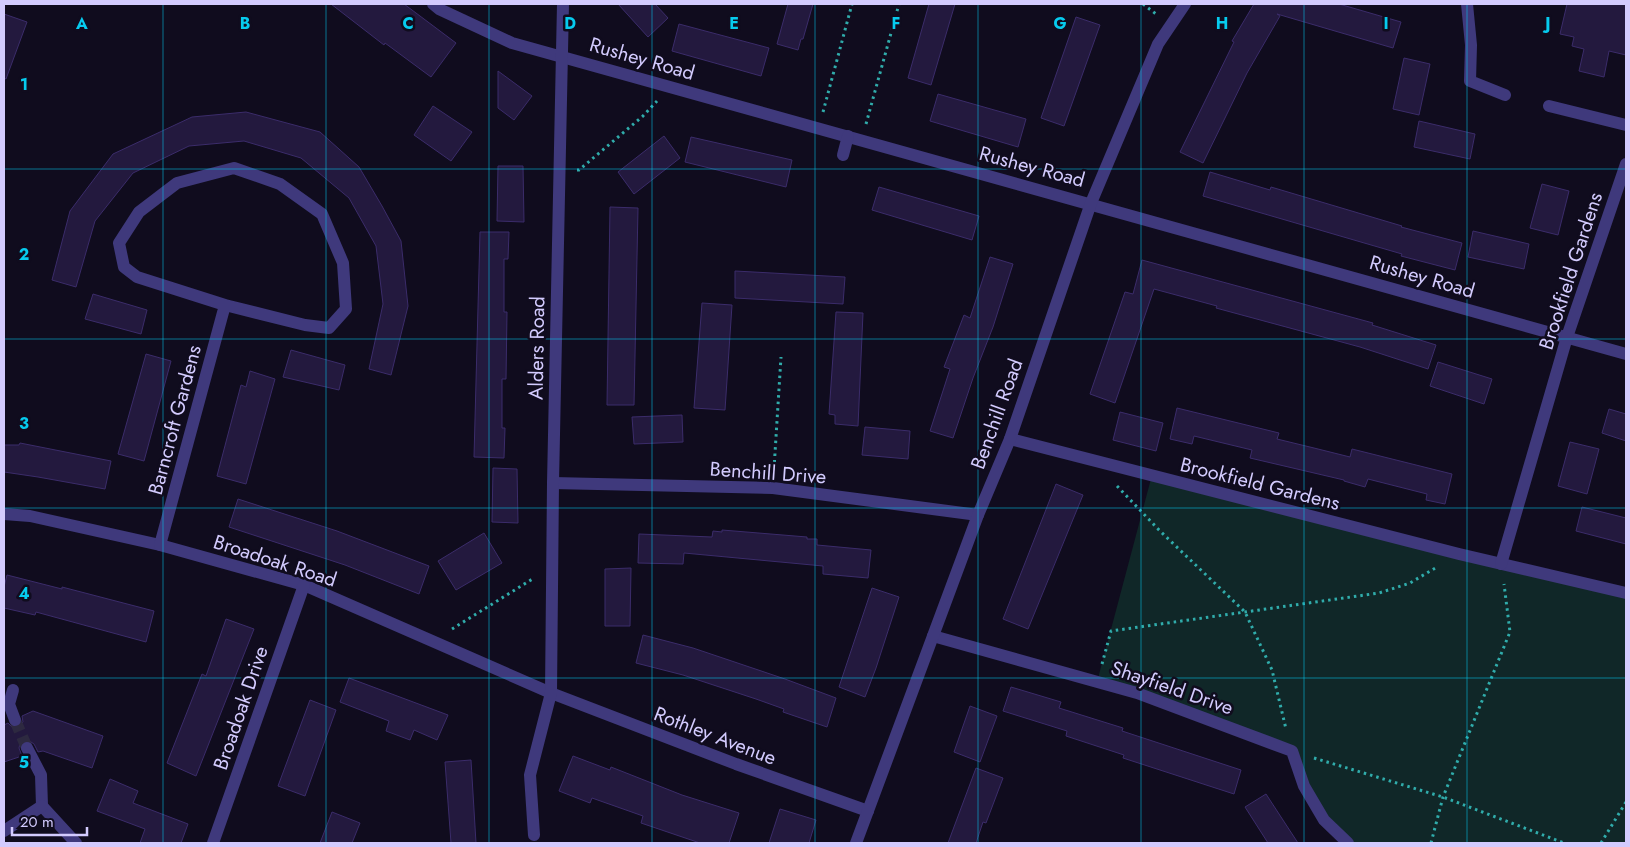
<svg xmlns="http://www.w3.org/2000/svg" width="1630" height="847" viewBox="0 0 1630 847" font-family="Jost,sans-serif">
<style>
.green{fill:#102728}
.building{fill:#23193e;stroke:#3b2c6a}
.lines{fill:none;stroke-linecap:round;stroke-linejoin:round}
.minor-tunnel{stroke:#2d2940;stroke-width:12;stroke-dasharray:12 6;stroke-linecap:butt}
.path{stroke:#30acab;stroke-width:3;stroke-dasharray:2.5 4;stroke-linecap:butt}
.minor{stroke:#3f397c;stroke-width:12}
.grid{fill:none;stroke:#06cbee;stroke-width:1;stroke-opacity:0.55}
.labels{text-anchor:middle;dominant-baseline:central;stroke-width:5;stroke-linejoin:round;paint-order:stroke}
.street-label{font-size:20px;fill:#d3cbfe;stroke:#100c1e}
.grid-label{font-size:16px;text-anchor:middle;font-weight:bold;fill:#06cbee;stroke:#100c1e;stroke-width:5;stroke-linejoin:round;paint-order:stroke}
</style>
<rect width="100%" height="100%" fill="#100c1e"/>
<!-- green -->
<path class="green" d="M1152,475L1626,593V843H1348L1324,820L1291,751L1097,682Z"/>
<!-- building -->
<g class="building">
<path d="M331,4H404L456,43L431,77L385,43L384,45Z"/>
<path d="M618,4H655L668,18L648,37Z"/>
<path d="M788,4H813L803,39H801L798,50L777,44Z"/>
<path d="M929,4H955L931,85L908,78Z"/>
<path d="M1254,4H1339L1401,22L1393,48L1277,14L1280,16L1247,73L1203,163L1180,152L1234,42L1232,41Z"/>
<path d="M1567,4H1626V55L1609,51L1604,77L1579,71L1584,49L1572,46L1574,37L1560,34Z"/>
<path d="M4,14L27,22L6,79L4,78Z"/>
<path d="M1076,17L1100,25L1064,126L1041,118Z"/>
<path d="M679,24L769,48L761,76L672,51Z"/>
<path d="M1404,58L1430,64L1419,115L1393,109Z"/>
<path d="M498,71L532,96L514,120L498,108Z"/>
<path d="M938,94L1026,119L1018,147L930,121Z"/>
<path d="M433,106L472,132L451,161L414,135Z"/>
<path d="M246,112L320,132L359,167L382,206L401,241L408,306L391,375L369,369L383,304L376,246L349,198L301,158L244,141L189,146L133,173L95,221L76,287L52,280L70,211L113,154L192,117Z"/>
<path d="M1419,121L1475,134L1470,159L1414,147Z"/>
<path d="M664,136L680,158L634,194L618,172Z"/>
<path d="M691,137L792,160L786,187L685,162Z"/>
<path d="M498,166H523L524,222L497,221Z"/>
<path d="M1210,172L1270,190L1271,187L1402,226L1401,227L1462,243L1455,270L1401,256L1402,254L1203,196Z"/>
<path d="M1542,184L1569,191L1558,235L1530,228Z"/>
<path d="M879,187L979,216L972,240L872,210Z"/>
<path d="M610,207L638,208L634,405H607Z"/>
<path d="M1473,231L1529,244L1524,269L1468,257Z"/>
<path d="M480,232H509L508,259H504V312H507L506,379H502V428H505L504,458L474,457Z"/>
<path d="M990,257L1013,264L993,327L973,378L953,438L930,431L950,369L944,367L964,315L970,318Z"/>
<path d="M1142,260L1373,323L1372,325L1436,345L1428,369L1360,347L1216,308L1217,306L1154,289L1115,403L1090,394L1125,292L1133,294Z"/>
<path d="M735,271L845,277L843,304L735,298Z"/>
<path d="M93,294L147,310L141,334L85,319Z"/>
<path d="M702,303L732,305L725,410L694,408Z"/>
<path d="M836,312L863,313L858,426L835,424V415L829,414Z"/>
<path d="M291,350L345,365L339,390L283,377Z"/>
<path d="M146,354L171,361L144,461L118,454Z"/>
<path d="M1438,362L1492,379L1484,404L1430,386Z"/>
<path d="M250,371L275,379L246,484L217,476L241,385L246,387Z"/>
<path d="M1177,408L1279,433L1277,439L1314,448L1350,457L1352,449L1452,474L1445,504L1426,500L1427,494L1368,479L1365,487L1344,481V480L1250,458L1252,450L1194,436L1192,444L1170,439Z"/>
<path d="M1609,409L1626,414V441L1602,433Z"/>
<path d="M1120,412L1163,423L1156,451L1113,440Z"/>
<path d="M682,415L683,442L634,444L632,417Z"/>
<path d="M865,427L910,431L908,459L862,455Z"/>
<path d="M1570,442L1599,449L1587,494L1558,486Z"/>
<path d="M20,443L111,461L105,489L38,477L4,472V445H19Z"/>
<path d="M493,468L517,469L518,523L492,522Z"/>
<path d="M1056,484L1083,495L1028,629L1003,619Z"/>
<path d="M238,499L337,531L429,566L419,594L345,565L229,527Z"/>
<path d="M1582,507L1626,518V544L1576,531Z"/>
<path d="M722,530L807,537V539H817V545L871,550L868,578L823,574V566L684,553L683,564L638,563L639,534L712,537L713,531L722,532Z"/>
<path d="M484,533L502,563L456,590L438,561Z"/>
<path d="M631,568L630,626H605V569Z"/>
<path d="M7,575L62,589V587L154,611L146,642L36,612L35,615L4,608V587Z"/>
<path d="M872,588L899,597L876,668L865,697L839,687Z"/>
<path d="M226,619L254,629L196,776L167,763L202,674L206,676Z"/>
<path d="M643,635L693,648L785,679L836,698L827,727L783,712L784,709L756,699L683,675L636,663Z"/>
<path d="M349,678L448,715L437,740L414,730L410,740L386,731L389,721L340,702Z"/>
<path d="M1011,687L1061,702L1059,708L1123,728L1122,731L1241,770L1234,794L1123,758L1124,755L1066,736L1067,731L1003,711Z"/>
<path d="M310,700L336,710L305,796L278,786Z"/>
<path d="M970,706L997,716L980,762L954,752Z"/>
<path d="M33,711L103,736L92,768L43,751L38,752L34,744L28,740L23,741L20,744L19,748L22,756L4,762V725L8,723L13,728L18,727L23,722L22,716Z"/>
<path d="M573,756L610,770L611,767L682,795L739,813L729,843H700L641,823L643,816L592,798L590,803L559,791Z"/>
<path d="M471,760L476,843H451L445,762Z"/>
<path d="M976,768L1003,778L986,823L983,822L976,843H948Z"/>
<path d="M110,779L138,791L133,803L188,824L181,843H140L145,829L97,811Z"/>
<path d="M1266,794L1281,817L1298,843H1268L1245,807Z"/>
<path d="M780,809L816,820L809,843H769Z"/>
<path d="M332,812L360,823L352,843H320Z"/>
</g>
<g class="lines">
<!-- minor-tunnel -->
<path class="minor-tunnel" d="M15,720L27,748"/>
<!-- path -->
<g class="path">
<path d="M1143,4L1156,14"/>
<path d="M823,112L852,4"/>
<path d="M866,124L899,4"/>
<path d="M577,170H579L643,116L657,101"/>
<path d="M774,469L781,357"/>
<path d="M1117,486L1160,531L1245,612L1272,670L1286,729"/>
<path d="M452,629L534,578"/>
<path d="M1102,664L1111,631L1379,593L1410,583L1437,567"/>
<path d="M1314,758L1443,797L1564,843"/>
<path d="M1431,843L1443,797L1510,632L1504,584"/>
<path d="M1601,843L1626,802"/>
</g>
<!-- minor -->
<g class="minor">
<path d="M433,4L439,9L512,43L1626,354"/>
<path d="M1467,4L1471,45L1470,81L1505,95"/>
<path d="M1549,106L1626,125"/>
<path d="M843,155L848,136"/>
<path d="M1010,439L1459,554L1626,593"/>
<path d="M553,483L773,488L978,515"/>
<path d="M4,514L30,516L160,545L304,585L551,693L736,764L868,811"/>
<path d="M160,545L225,305L305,325L329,328L346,309L343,263L322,214L280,184L234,168L177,183L139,212L119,243L124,267L137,277L225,305"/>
<path d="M1501,564L1567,337L1626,164"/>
<path d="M933,636L1137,693L1292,751L1304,786L1324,820L1348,843"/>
<path d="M13,690L9,704L15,720"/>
<path d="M27,748L41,775L42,806"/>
<path d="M42,806L76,843"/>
<path d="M4,831L42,806"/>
<path d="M534,835L530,775L551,693L553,483L563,4"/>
<path d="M213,843L304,585"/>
<path d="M856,843L978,515L1010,439L1091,203L1158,44L1185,4"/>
</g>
</g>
<!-- grid -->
<path class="grid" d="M163,4V843M326,4V843M489,4V843M652,4V843M815,4V843M978,4V843M1141,4V843M1304,4V843M1467,4V843M4,169H1626M4,339H1626M4,508H1626M4,678H1626"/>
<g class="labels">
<!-- street labels -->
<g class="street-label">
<text transform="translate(642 59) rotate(16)">Rushey Road</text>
<text transform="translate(1032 167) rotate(15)">Rushey Road</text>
<text transform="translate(1571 271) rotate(-72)">Brookfield Gardens</text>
<text transform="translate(1422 277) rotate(16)">Rushey Road</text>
<text transform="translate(537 348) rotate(-89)">Alders Road</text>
<text transform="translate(997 414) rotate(-70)">Benchill Road</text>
<text transform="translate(175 420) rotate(-75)">Barncroft Gardens</text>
<text transform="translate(768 473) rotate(4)">Benchill Drive</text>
<text transform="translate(1260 484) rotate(14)">Brookfield Gardens</text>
<text transform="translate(275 561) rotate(18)">Broadoak Road</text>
<text transform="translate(1172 688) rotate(19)">Shayfield Drive</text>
<text transform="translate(241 708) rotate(-71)">Broadoak Drive</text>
<text transform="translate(715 736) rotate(21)">Rothley Avenue</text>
</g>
</g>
<g class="grid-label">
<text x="82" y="29">A</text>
<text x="245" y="29">B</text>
<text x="408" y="29">C</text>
<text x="570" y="29">D</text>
<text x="734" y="29">E</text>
<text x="896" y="29">F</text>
<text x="1060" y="29">G</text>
<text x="1222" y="29">H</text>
<text x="1386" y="29">I</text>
<text x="1548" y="29">J</text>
<text x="24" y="90">1</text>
<text x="24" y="260">2</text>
<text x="24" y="429">3</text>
<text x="24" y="599">4</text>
<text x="24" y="768">5</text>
</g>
<!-- border -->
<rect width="1630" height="847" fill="none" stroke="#d3cbfe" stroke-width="10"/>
<!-- scale -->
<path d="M12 827v8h75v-8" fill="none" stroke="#d3cbfe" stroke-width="2.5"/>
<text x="20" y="827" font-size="15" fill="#d3cbfe" stroke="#100c1e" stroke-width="4" paint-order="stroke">20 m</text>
</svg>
